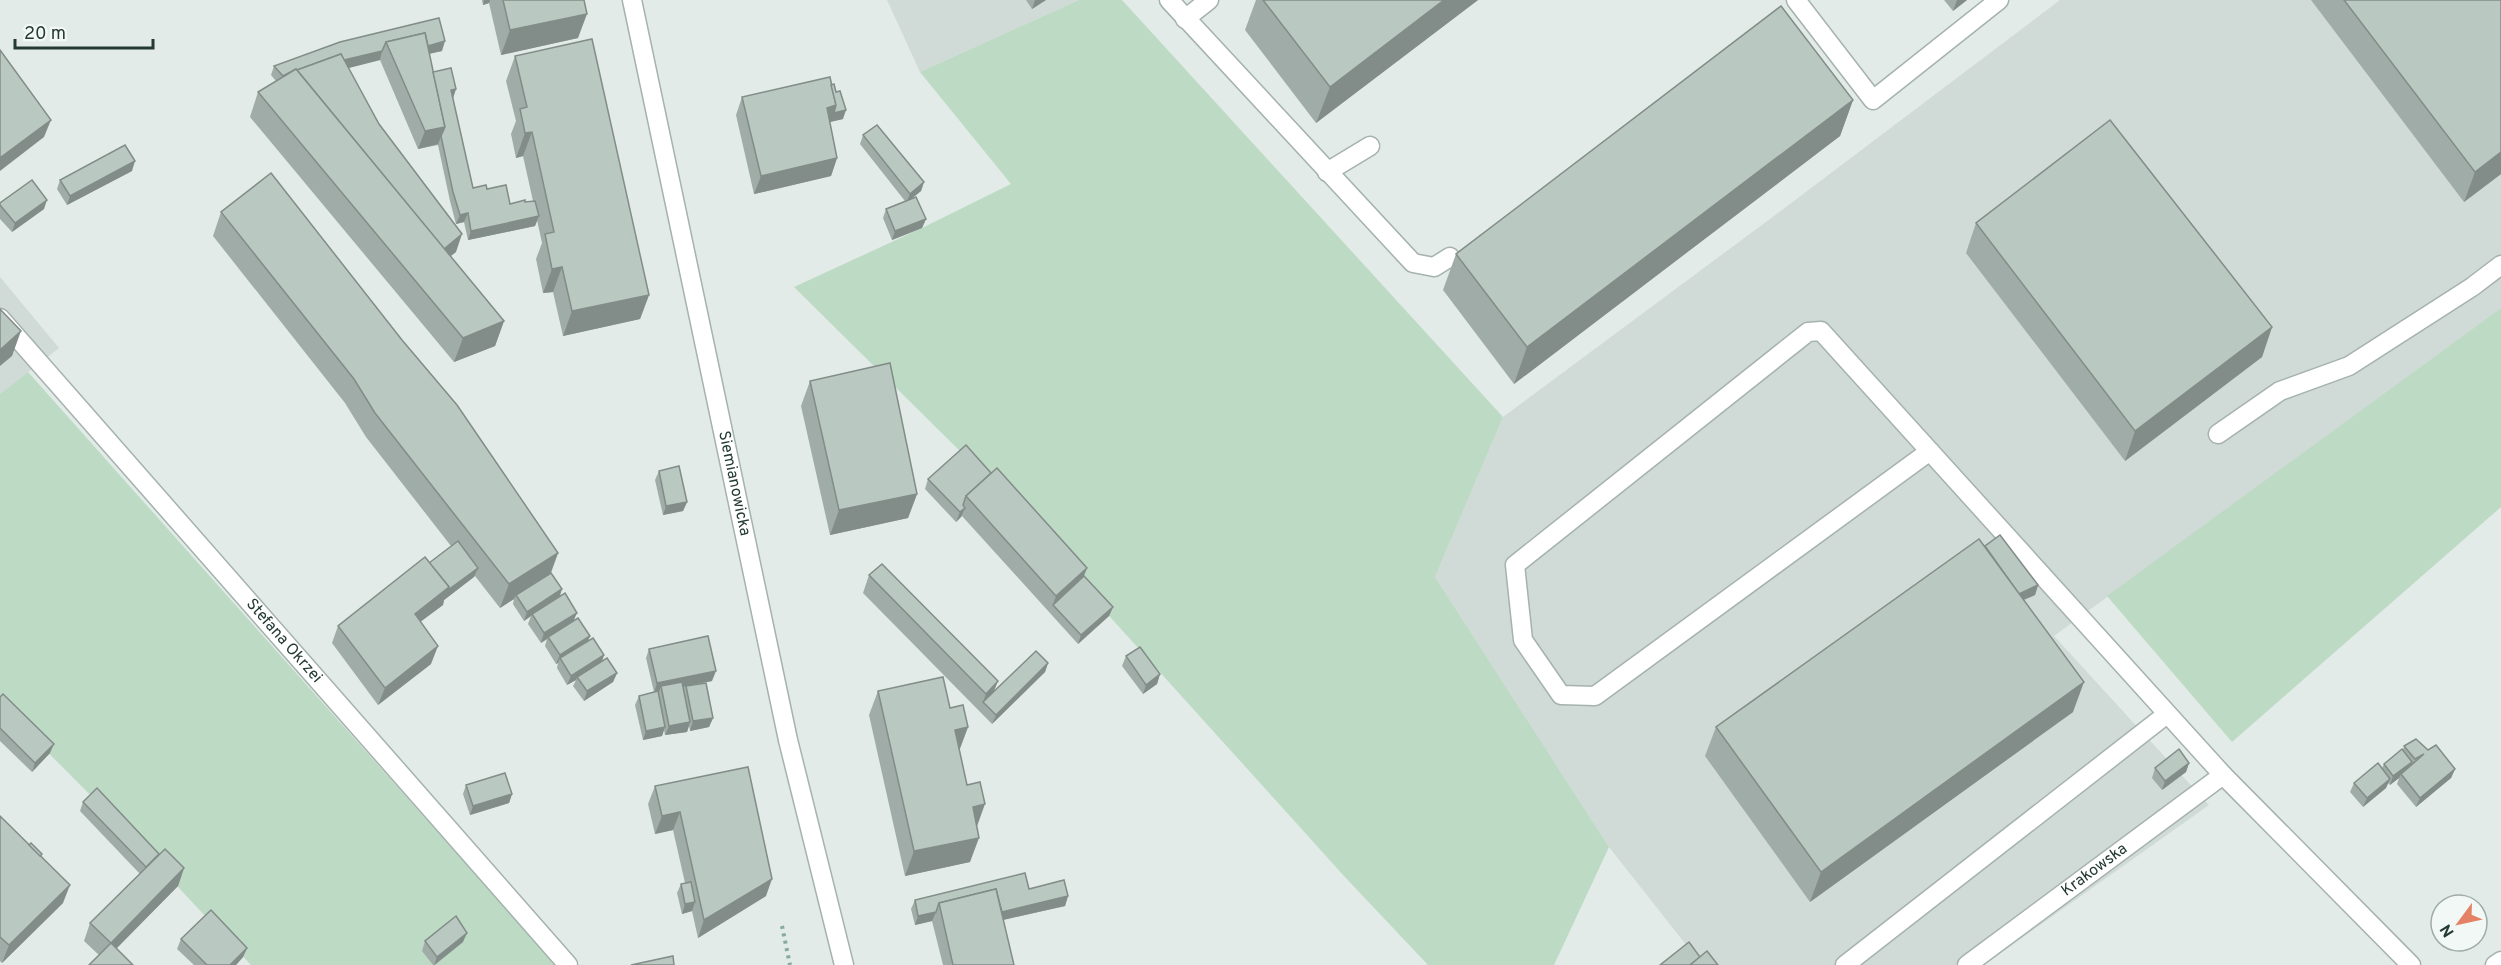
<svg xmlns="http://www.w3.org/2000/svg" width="2501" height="965" viewBox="0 0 2501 965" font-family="Overpass,sans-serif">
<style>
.built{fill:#d0dad6}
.green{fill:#bddac4}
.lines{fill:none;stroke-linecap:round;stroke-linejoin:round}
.service-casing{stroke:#a5b2ae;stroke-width:21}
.minor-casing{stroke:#a5b2ae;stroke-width:21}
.path{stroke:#85ab9f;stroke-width:4;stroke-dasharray:3 4.5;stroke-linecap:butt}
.service{stroke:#fff;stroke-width:18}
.minor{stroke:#fff;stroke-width:18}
.wall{fill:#a0aca7}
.shaded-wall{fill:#828c88}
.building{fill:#bac8c2;stroke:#828c88;stroke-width:1.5}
.labels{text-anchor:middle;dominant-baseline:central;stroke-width:4.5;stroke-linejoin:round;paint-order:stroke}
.street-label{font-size:16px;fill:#243a34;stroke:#f2f8f5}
</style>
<rect width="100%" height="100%" fill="#e2ebe7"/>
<!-- built -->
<g class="built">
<path d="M887,0H1079L920,72Z"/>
<path d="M2060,0H2501V308L2054,636L2209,805L1984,965H1702L1609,847L1435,577L1503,417L1778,213Z"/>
<path d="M0,277L59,348L0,394Z"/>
</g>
<!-- green -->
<g class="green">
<path d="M1079,0H1122L1503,417L1435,577L1609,847L1554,965H1428L1344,876L963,454L794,287L922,228L1011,184L920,72Z"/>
<path d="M2501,308V507L2232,742L2107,596Z"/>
<path d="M28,372L556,965H251L121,826L0,704V394Z"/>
</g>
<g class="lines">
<!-- service casing -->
<g class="service-casing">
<g id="service">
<path d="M1169,0L1413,263L1434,267L1450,257"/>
<path d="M1185,19L1209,0"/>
<path d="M1327,172L1370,146"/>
<path d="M2218,434L2280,391L2349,366L2472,287L2501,265"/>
<path d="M1930,451L1595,696L1561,695L1523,640L1515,565L1808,332L1821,331L2223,775L2411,965"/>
<path d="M1845,965L2167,714"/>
<path id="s1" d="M1967,965L2223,775"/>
</g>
</g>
<!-- minor casing -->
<g class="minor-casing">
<g id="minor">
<path id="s2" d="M632,0L788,740L844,965"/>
<path d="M1796,0L1873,100L1999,0"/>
<path id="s3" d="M0,318L568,965"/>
<path d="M2495,965L2501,961"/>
</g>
</g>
<!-- path -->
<path class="path" d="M782,926L790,965"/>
<!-- service -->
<use href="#service" class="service"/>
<!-- minor -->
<use href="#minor" class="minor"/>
</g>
<!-- wall -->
<g class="wall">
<path d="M482,0H584L578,38L501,55L489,3L483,5Z"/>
<path d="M1026,0H1046L1032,9Z"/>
<path d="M1256,0H1478L1316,123L1245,30Z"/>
<path d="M1944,0H1967L1953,11Z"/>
<path d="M2311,0H2501V174L2464,202Z"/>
<path d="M439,18L442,51L429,54L433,72L456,89L453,98L473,188L487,189L510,204L533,201L523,156L516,158L511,134L516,121L506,81L515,56L649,295L640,319L563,336L553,292L543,293L536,259L542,243L537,220L535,226L468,240L464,222L456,224L450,201L438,145L418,149L380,60L348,68L379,124L456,252L450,256L504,321L495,346L454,362L250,117L258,92L276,81L271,75L274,66Z"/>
<path d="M742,97L843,119L830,122L837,158L831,176L754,194L736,115Z"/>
<path d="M1853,100L1840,136L1514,384L1443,290L1456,254Z"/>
<path d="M863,135L924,182L921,191L911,199L926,219L922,228L892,240L883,218L886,209L905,201L860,144Z"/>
<path d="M132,171L67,205L57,189L60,180Z"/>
<path d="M0,203L44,209L12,232L0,219Z"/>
<path d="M221,212L558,553L551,573L559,597L574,621L590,636L588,641L604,655L602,661L617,673L613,682L584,701L573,686L576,680L567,685L557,668L558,663L556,664L545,646L547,639L541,643L528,624L531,616L524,621L513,604L514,599L500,608L475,576L444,600L443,605L420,622L431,664L378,705L332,643L338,626L429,563L451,546L366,437L345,403L213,236Z"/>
<path d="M1976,223L2272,327L2262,357L2125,461L1966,253Z"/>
<path d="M810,381L917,494L908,518L830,535L801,406Z"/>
<path d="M659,471L687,502L683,511L663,515L655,480Z"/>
<path d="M991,473L1087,568L1084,576L1113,607L1109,616L1078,644L962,516L956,522L925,489L928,479Z"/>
<path d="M1985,546L2038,585L2035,595L2024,600L2073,712L1810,902L1705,756L1716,727Z"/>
<path d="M869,575L994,691L1048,663L1045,672L992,724L863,593Z"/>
<path d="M649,649L712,681L686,686L713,718L709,727L690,731L689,726L687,732L665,735L664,730L662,736L643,740L635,705L639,696L654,692L646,658Z"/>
<path d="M1126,656L1160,674L1157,684L1143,694L1122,666Z"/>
<path d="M878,691L950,708L968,727L959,751L977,828L970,862L905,876L869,715Z"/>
<path d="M0,697L50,753L32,772L0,741Z"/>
<path d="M2404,746L2428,750L2455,769L2451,778L2416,807L2397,784L2399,778L2390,785L2388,783L2386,788L2363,807L2350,792L2354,783L2382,768L2384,764L2403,750Z"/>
<path d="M2189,763L2186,772L2162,790L2152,778L2155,768Z"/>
<path d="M466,785L512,794L509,803L470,815L463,794Z"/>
<path d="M655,786L766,896L698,938L692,911L682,914L677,893L681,884L685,883L673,830L655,834L648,804Z"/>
<path d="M83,802L159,854L184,868L178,886L116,949L99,955L84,941L90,923L140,874L80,811Z"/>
<path d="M0,816L29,845L42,854L41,857L63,903L2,963L0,961Z"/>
<path d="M1068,896L1065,906L1003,920L1014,965H943L932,921L915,925L911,909L915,900Z"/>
<path d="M181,939L247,948L243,957L236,965H194L177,949Z"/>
<path d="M425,941L463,942L435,965H433L422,951Z"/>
</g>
<!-- shaded-wall -->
<g class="shaded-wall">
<path d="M484,0H490L489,3L483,5Z"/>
<path d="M1035,0H1046L1032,9Z"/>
<path d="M1444,0H1478L1316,123L1330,87Z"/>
<path d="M1957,0H1967L1953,11Z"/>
<path d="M587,14L578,38L501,55L510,30Z"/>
<path d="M445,41L442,51L423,55L426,46Z"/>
<path d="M382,51L380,60L341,70L344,60Z"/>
<path d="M456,89L453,98L451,90Z"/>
<path d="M1853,100L1840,136L1514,384L1527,347Z"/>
<path d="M836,105L846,110L843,119L830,122L827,108Z"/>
<path d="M51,120L44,137L0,171V158Z"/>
<path d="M445,127L438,144L418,149L425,131Z"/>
<path d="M532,132L523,156L516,158L525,133Z"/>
<path d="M2501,152V174L2464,202L2475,172Z"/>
<path d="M837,158L831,176L754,194L761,176Z"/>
<path d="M135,161L132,171L67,205L70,196Z"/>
<path d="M924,182L921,191L906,203L910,194Z"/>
<path d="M47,200L44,209L12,232L15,223Z"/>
<path d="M468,213L464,222L456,224L460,215Z"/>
<path d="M539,216L535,226L468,240L471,231Z"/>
<path d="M926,219L922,228L892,240L895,231Z"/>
<path d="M462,234L456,252L433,270L440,252Z"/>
<path d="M562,267L553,292L543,293L552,269Z"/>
<path d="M649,295L640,319L563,336L572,311Z"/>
<path d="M504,321L495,346L454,362L463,338Z"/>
<path d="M2272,327L2262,357L2125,461L2135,431Z"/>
<path d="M21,331L12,356L0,366V350Z"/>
<path d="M917,494L908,518L830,535L839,510Z"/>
<path d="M687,502L683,511L663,515L666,506Z"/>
<path d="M965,508L961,517L956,522L960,512Z"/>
<path d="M558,553L549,577L516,595L514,599L500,608L509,584Z"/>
<path d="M478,568L474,577L444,600L443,605L408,631L415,614L449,587Z"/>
<path d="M1087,568L1080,585L1053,605L1056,596Z"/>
<path d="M2038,585L2035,595L2013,604L2017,595Z"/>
<path d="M562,589L559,599L532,614L531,616L524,621L527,612Z"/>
<path d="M1113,607L1109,616L1078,644L1081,635Z"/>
<path d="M577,613L573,622L548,637L547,639L541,643L544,633Z"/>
<path d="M590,636L586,645L560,658L558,663L556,664L560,655Z"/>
<path d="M438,646L431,664L378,705L385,688Z"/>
<path d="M604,655L601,664L577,677L576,680L567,685L571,676Z"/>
<path d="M1048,663L1045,672L992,724L996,715Z"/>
<path d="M716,671L712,681L662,691L661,686L659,692L654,693L657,683Z"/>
<path d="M617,673L613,682L584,701L587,691Z"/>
<path d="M1160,674L1157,684L1143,694L1146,685Z"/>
<path d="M998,681L991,699L983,702L986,694Z"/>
<path d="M2084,682L2073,712L1810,902L1821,872Z"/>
<path d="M713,718L709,727L690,731L693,721Z"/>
<path d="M690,722L687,732L665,735L669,726Z"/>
<path d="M665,727L662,736L643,740L646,731Z"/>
<path d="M968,727L959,751L955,730Z"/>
<path d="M54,744L50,753L32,772L35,763Z"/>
<path d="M2412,762L2408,771L2401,774L2399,778L2390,785L2393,776Z"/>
<path d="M2189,763L2186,772L2162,790L2165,781Z"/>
<path d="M2455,769L2451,778L2416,807L2420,798Z"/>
<path d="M2390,779L2386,788L2363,807L2367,798Z"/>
<path d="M512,794L509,803L470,815L473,806Z"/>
<path d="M985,804L976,829L973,807Z"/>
<path d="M680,812L673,830L655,834L662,816Z"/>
<path d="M979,838L970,862L905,876L914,851Z"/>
<path d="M184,868L178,886L104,961L111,943Z"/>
<path d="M772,879L766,896L698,938L704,920Z"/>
<path d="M70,885L63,903L2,963L9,945Z"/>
<path d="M1068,896L1065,906L994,922L997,913Z"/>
<path d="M695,902L692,911L682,914L685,904Z"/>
<path d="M936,912L932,921L915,925L918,916Z"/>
<path d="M467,933L463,942L434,965L437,957Z"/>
<path d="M247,948L243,957L236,965H230Z"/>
</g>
<!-- building -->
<g class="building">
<path d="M503,0H584L587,14L510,30Z"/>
<path d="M1263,0H1444L1330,87Z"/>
<path d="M2344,0H2501V152L2475,172Z"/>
<path d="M1781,6L1853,100L1527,347L1456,254Z"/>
<path d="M439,18L445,41L428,46L425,33L386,42L382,51L344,60L341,54L297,70L296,69L283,76L274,66L340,42Z"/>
<path d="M425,33L445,127L425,131L386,42Z"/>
<path d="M592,39L649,295L572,311L562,267L552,269L545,234L554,232L532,132L525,133L520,109L527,107L515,56Z"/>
<path d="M0,50L51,120L0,158Z"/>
<path d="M341,54L379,124L462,234L444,249L297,70Z"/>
<path d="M451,68L456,89L451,90L473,188L486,185L487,189L506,185L510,204L525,200V202L535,201L539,216L471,231L468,213L460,215L453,192L441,136L445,127L433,72Z"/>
<path d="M296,69L504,321L463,338L258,92Z"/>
<path d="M830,77L836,105L827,108L837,158L761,176L742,97Z"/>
<path d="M834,84L836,92L840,91L846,110L834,113L836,105L831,85Z"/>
<path d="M2110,120L2272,327L2135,431L1976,223Z"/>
<path d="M877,125L924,182L910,194L863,135Z"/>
<path d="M125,145L135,161L70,196L60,180Z"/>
<path d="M271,173L402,340L457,405L558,553L509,584L375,413L354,379L221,212Z"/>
<path d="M32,180L47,200L15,223L0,205V203Z"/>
<path d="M916,197L926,219L895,231L886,209Z"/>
<path d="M0,309L21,331L0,350Z"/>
<path d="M890,363L917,494L839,510L810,381Z"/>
<path d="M966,445L991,473L966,496L963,505L965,508L960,512L928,479Z"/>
<path d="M679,466L687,502L666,506L659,471Z"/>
<path d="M997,468L1087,568L1056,596L966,496Z"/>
<path d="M2000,535L2038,585L2019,594L1985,546Z"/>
<path d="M1979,539L2084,682L1821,872L1716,727Z"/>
<path d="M458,541L478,568L448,590L449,587L429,563Z"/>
<path d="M425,557L449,587L415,614L438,646L385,688L338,626Z"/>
<path d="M882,564L998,681L986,694L869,575Z"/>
<path d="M551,573L562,589L527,612L516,595Z"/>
<path d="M1084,576L1113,607L1081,635L1053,605Z"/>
<path d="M565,593L577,613L544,633L532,614Z"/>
<path d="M578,618L590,636L560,655L548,637Z"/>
<path d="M708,636L716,671L657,683L649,649Z"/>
<path d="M593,638L604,655L571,676L560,658Z"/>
<path d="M1140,647L1160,674L1146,685L1126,656Z"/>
<path d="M1036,651L1048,663L996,715L983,702Z"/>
<path d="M607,658L617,673L587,691L577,677Z"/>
<path d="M943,677L950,708L963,705L968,727L955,730L967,785L980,782L985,804L973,807L979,838L914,851L878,691Z"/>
<path d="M682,682L690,722L669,726L661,686Z"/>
<path d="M706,683L713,718L693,721L686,686Z"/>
<path d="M658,691L665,727L646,731L639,696Z"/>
<path d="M3,694L54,744L35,763L0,728V697Z"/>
<path d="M2416,739L2428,750L2436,745L2455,769L2420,798L2401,774L2424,754L2415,759L2404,746Z"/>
<path d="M2179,749L2189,763L2165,781L2155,768Z"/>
<path d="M2402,749L2412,762L2393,776L2384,764Z"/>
<path d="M2378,763L2390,779L2367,798L2354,783Z"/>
<path d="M748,767L772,879L704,920L680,812L662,816L655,786Z"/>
<path d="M505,773L512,794L473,806L466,785Z"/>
<path d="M97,788L159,854L146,867L83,802Z"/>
<path d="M0,816L70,885L9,945L0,937Z"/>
<path d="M31,843L42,854L40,856L29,845Z"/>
<path d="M165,849L184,868L111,943L90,923Z"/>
<path d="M1025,873L1029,889L1064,880L1068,896L1002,912L996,889L939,903L936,912L918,916L915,900Z"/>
<path d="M691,882L695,902L685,904L681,884Z"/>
<path d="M996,889L1014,965H953L939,903Z"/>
<path d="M211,910L247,948L230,965H207L181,939Z"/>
<path d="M456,916L467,933L437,957L425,941Z"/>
<path d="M1689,942L1700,957L1690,965H1660Z"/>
<path d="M111,943L133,965H89Z"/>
<path d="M1707,951L1718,965H1690Z"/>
<path d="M673,956L674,965H631Z"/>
</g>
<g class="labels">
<!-- street labels -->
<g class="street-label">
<text stroke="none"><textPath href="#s2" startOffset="494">Siemianowicka</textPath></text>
<text stroke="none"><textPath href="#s3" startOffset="430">Stefana Okrzei</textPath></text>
<text stroke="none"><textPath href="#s1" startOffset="159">Krakowska</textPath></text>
</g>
</g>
<!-- north arrow -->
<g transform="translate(2459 923) rotate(237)"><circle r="28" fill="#f2f8f5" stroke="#a0aca8" stroke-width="1.5"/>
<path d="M0-4.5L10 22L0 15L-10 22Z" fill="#e58265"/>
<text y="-9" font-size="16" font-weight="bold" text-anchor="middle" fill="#243a34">N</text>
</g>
<!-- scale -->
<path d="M15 39v9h138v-9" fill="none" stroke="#243a34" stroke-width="3"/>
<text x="24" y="39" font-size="18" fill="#243a34" stroke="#f2f8f5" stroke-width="4.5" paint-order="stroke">20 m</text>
</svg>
